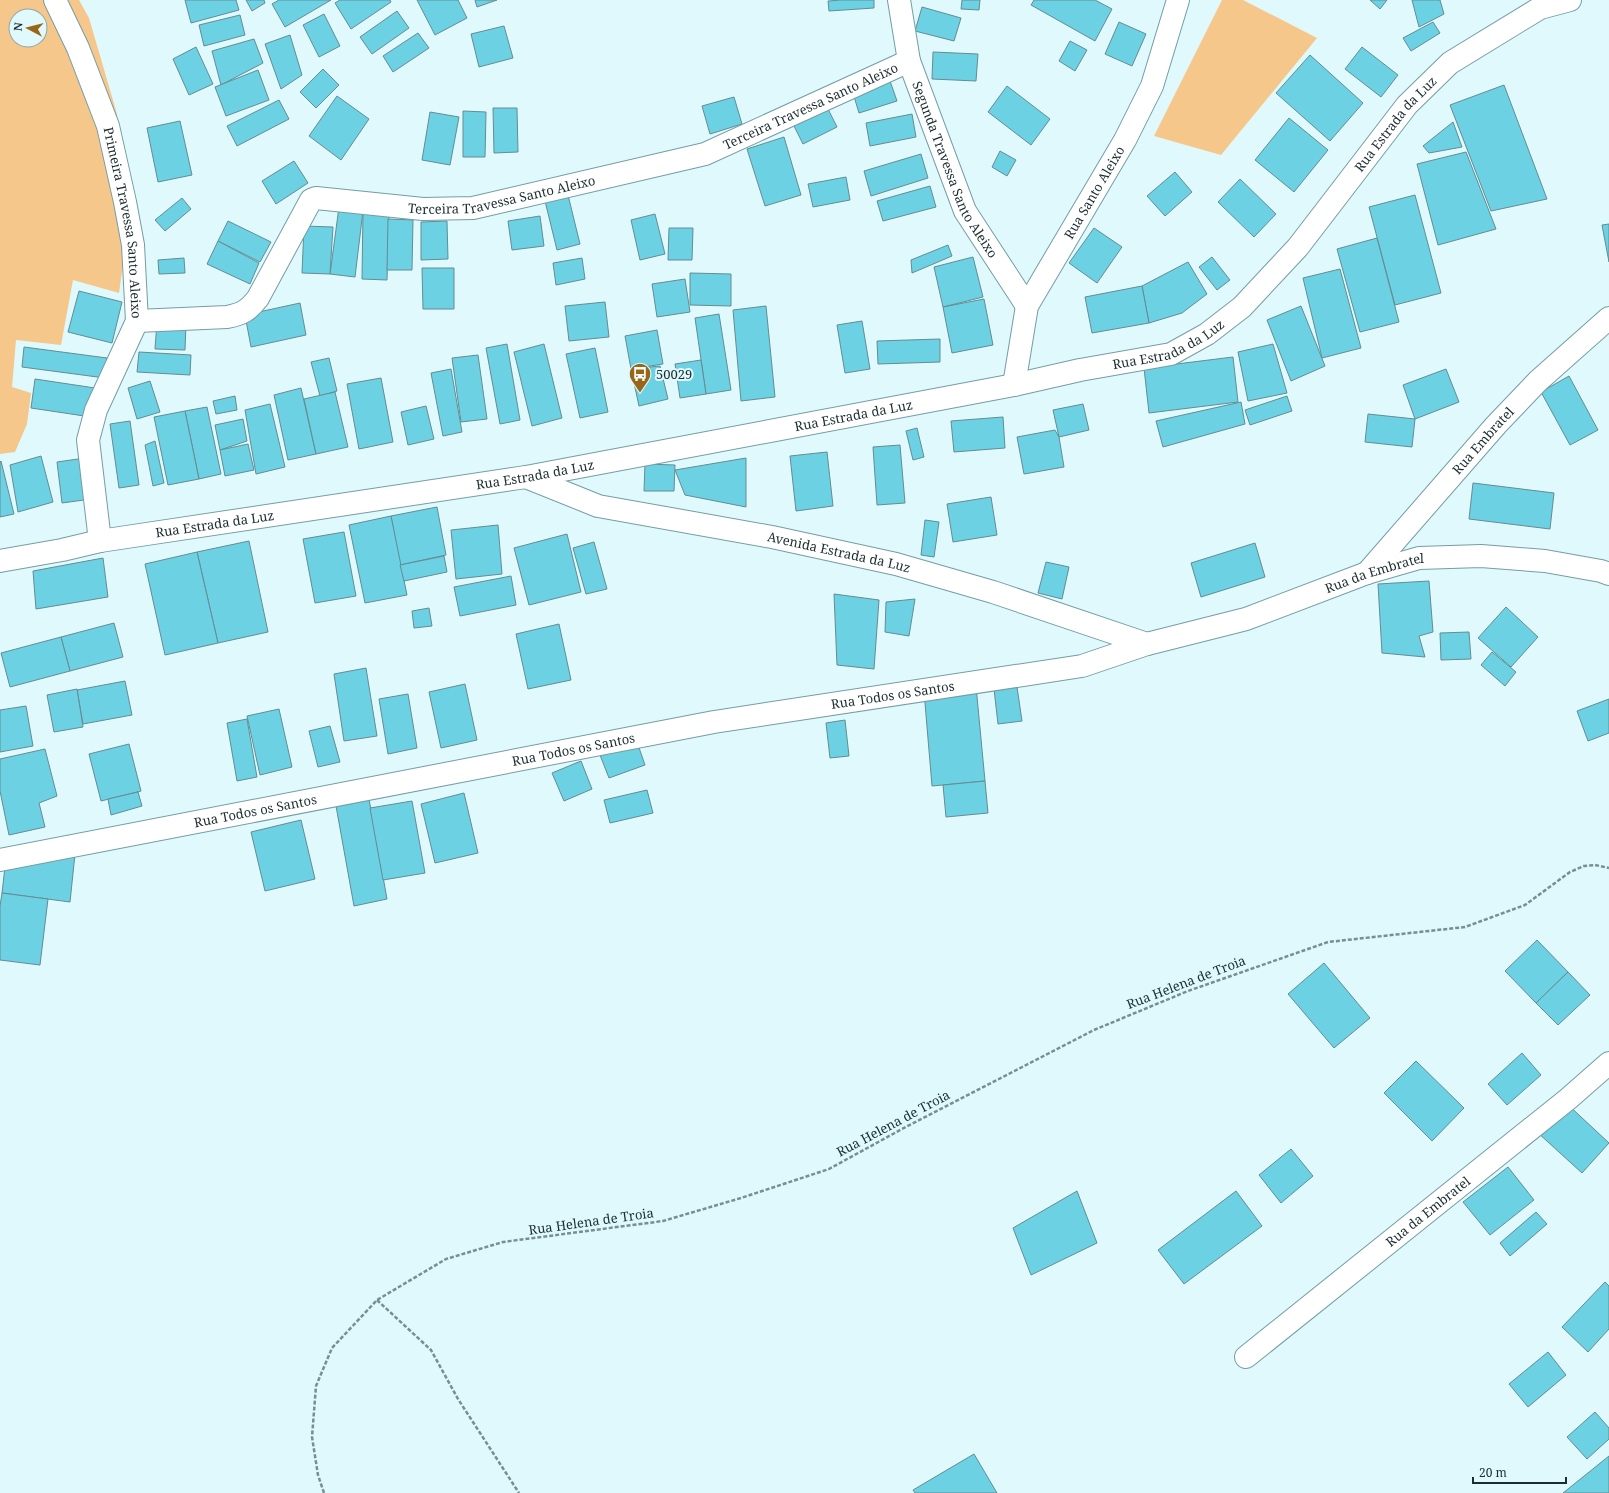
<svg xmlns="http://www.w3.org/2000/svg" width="1609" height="1493" viewBox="0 0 1609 1493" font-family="'Noto Serif',serif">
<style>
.green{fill:#f6c78a;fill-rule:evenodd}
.building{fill:#6cd1e2;stroke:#648c93}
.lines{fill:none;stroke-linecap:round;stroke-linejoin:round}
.street-casing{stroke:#759da5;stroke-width:24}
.secondary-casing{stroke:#759da5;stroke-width:24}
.path{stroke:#798e91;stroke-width:2.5;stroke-dasharray:4 2;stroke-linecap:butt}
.street{stroke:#fff;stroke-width:22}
.secondary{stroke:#fff;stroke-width:22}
.labels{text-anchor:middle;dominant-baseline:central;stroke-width:4;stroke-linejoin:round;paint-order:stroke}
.street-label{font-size:13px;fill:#1c2d30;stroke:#dff9fd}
.poi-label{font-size:13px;fill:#1c2d30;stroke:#dff9fd;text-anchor:start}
</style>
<rect width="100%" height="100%" fill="#dff9fd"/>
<!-- green -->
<g class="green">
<path d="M0,0H79L89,18L117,114L129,222L119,293L73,280L61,345L16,340L12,387L31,393L27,424L15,452L0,454ZM16,16H40V40H16Z"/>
<path d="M1222,0H1243L1317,38L1221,155L1154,136Z"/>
</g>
<!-- building -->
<g class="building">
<path d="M185,0H236L239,10L191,23Z"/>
<path d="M246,0H264L265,3L252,11Z"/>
<path d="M279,0H331L285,27L272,4Z"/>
<path d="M340,0H390L391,2L351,29L335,3Z"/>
<path d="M417,0H458L467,18L435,35Z"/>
<path d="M475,0H497L477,7Z"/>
<path d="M841,0H874V8L829,11L828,1Z"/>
<path d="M962,0H980L979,10L961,9Z"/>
<path d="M1034,0H1095L1112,9L1095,41L1031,5Z"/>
<path d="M1370,0H1387L1380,9Z"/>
<path d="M1412,0H1440L1444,14L1419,27Z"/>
<path d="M922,7L961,18L954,41L915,31Z"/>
<path d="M397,11L409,28L372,54L360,37Z"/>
<path d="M324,14L340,46L319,57L303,25Z"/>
<path d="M240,15L245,35L204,46L199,25Z"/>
<path d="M1119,22L1146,34L1132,66L1105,54Z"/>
<path d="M1433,22L1440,33L1411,51L1403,38Z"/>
<path d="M504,26L513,58L479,67L471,34Z"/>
<path d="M418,33L429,48L393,72L383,56Z"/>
<path d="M290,35L302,75L281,89L265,44Z"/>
<path d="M254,39L263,63L221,85L212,51Z"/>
<path d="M1070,41L1087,50L1075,71L1059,61Z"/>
<path d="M196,47L213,84L189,95L173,59Z"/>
<path d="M1362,47L1398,75L1381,97L1345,69Z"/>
<path d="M933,52L978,54L976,81L932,79Z"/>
<path d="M1310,55L1363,103L1330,141L1276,93Z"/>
<path d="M323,69L339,85L316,108L300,92Z"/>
<path d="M258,70L269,100L226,116L215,87Z"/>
<path d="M890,81L897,101L859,113L853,93Z"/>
<path d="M1504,85L1547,199L1491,211L1450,105Z"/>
<path d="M1007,86L1050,119L1031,145L988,112Z"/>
<path d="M337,96L369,119L341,160L309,136Z"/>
<path d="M734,97L742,124L710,134L702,106Z"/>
<path d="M279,100L289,119L237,146L227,126Z"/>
<path d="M826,105L837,127L803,144L792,122Z"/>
<path d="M493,108H517L518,152L494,153Z"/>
<path d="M463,111L486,112L485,157H463Z"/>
<path d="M430,112L459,117L450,165L422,160Z"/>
<path d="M912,114L916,137L870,146L866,123Z"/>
<path d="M1289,118L1328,150L1294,192L1255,160Z"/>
<path d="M180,121L192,175L158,182L147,128Z"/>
<path d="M1453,122L1462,147L1429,153L1423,146Z"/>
<path d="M784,137L801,195L765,206L747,149Z"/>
<path d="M1000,151L1016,160L1007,176L992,167Z"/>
<path d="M1466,152L1496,229L1438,245L1417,164Z"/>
<path d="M921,154L928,178L871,196L864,171Z"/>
<path d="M294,161L308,183L276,204L262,181Z"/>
<path d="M1175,172L1192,192L1165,216L1147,196Z"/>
<path d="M846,177L850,200L813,207L808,184Z"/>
<path d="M1240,179L1276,214L1254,237L1218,202Z"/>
<path d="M930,186L936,207L883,221L877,201Z"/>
<path d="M568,195L580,244L557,250L545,201Z"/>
<path d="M1415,195L1441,293L1395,305L1369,207Z"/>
<path d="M182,198L191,209L165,231L155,220Z"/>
<path d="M339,207L363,211L355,277L330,274Z"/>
<path d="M363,211H389L387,280L362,279Z"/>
<path d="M655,214L665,254L640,260L631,220Z"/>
<path d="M540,216L544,246L512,250L508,221Z"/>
<path d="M388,219L413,220L412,270H387Z"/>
<path d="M228,221L271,242L260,262L218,241Z"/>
<path d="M447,221L448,259L421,260V222Z"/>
<path d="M1609,224V262L1602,225Z"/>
<path d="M304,226L333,227L330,274L302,273Z"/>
<path d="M669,228H693L692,260H668Z"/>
<path d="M1094,228L1122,247L1097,283L1069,263Z"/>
<path d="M1377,238L1399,322L1360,332L1337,249Z"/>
<path d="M218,241L259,263L250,284L207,264Z"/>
<path d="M948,245L952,256L912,273L911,260Z"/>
<path d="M973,257L983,297L943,307L934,267Z"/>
<path d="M1212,257L1230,280L1217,290L1199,267Z"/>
<path d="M184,258L185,273L159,274L158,260Z"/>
<path d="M582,258L585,279L556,285L553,263Z"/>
<path d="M1188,262L1207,294L1182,313L1149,323L1142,286Z"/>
<path d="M422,268H454V309H423Z"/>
<path d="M1340,269L1361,348L1322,358L1303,278Z"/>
<path d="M690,273L731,274V306L690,305Z"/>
<path d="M685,279L690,312L657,317L652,284Z"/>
<path d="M1142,286L1149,323L1092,333L1085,297Z"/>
<path d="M79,291L122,302L112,343L68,332Z"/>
<path d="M984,299L993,345L952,353L943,307Z"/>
<path d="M605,302L609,337L569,341L565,306Z"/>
<path d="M300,303L306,335L251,347L245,315Z"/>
<path d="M766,306L775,397L741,401L733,310Z"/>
<path d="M1301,306L1325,366L1291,381L1267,320Z"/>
<path d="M719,314L731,390L706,394L695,318Z"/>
<path d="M862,321L870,369L845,373L837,325Z"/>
<path d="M157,322L186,323L185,350L155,349Z"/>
<path d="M657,330L663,364L631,369L625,336Z"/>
<path d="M940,339V362L878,364L877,341Z"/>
<path d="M507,344L520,420L500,424L486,348Z"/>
<path d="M544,344L562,418L532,426L514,352Z"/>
<path d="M1273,344L1287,393L1248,401L1238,352Z"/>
<path d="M24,347L107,358L105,378L22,367Z"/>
<path d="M595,348L608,412L580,418L566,354Z"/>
<path d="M139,352L191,355L190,375L137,372Z"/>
<path d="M478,355L487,419L461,422L452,358Z"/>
<path d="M1233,357L1238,402L1149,413L1144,368Z"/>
<path d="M329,358L337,391L320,396L311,362Z"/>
<path d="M701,360L706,394L680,398L675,364Z"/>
<path d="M660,366L668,399L639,406L631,369Z"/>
<path d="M451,369L462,432L443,436L431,373Z"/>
<path d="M1446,369L1459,402L1415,419L1403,385Z"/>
<path d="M1569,376L1598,430L1570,445L1541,392Z"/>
<path d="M381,378L393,442L359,449L347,384Z"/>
<path d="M35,379L95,388L91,417L31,408Z"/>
<path d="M150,381L160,412L137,419L128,388Z"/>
<path d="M301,388L316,454L288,460L274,395Z"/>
<path d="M335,392L348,447L316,454L304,399Z"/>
<path d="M235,396L237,410L216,414L213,401Z"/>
<path d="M1287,396L1292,411L1250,425L1245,410Z"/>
<path d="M1241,402L1245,424L1163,447L1156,421Z"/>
<path d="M270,404L285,467L256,474L245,410Z"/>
<path d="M1083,404L1089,430L1059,437L1053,410Z"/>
<path d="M426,406L434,439L408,445L401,412Z"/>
<path d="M207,407L221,474L199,479L185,411Z"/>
<path d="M185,411L199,479L168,485L154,417Z"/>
<path d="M1368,414L1415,419L1412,447L1365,442Z"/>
<path d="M1003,417L1005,448L954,452L951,421Z"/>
<path d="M243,419L247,441L220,450L215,425Z"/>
<path d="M130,421L139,485L119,488L110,424Z"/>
<path d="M917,428L924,457L913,460L906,431Z"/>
<path d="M1055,430L1059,437L1064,467L1024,474L1017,437Z"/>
<path d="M155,441L164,483L153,486L145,445Z"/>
<path d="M248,444L254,470L225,476L220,450Z"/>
<path d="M900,445L905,503L877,505L873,447Z"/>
<path d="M827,452L833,506L796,511L790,456Z"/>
<path d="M41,456L53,502L18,512L10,465Z"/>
<path d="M85,458L91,499L62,503L57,462Z"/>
<path d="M746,458V507L685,495L675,470Z"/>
<path d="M1,461L14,514L0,517V462Z"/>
<path d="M645,464L675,465L674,491H644Z"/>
<path d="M1473,483L1554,493L1550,529L1469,519Z"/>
<path d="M991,497L997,535L953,542L947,504Z"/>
<path d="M437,507L446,555L400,565L391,516Z"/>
<path d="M391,516L407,595L365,603L349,525Z"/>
<path d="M925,520L939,522L934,557L921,555Z"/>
<path d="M498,525L502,574L456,579L451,530Z"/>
<path d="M344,532L356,596L315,603L303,539Z"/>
<path d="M567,534L581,592L529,605L514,548Z"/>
<path d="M249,541L268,632L218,643L197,552Z"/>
<path d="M594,542L607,589L586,594L573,548Z"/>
<path d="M1255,543L1265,577L1201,597L1191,563Z"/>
<path d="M197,552L218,643L165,655L145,564Z"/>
<path d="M444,556L447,572L404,581L400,565Z"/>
<path d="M103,558L108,597L36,609L33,571Z"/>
<path d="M1046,562L1069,567L1062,599L1038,593Z"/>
<path d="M511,576L516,605L460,616L454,587Z"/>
<path d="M1429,581L1433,632L1419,636L1425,657L1382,653L1378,584Z"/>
<path d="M834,594L879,600L874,669L837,665Z"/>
<path d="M915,599L909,636L885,632L886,602Z"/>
<path d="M1506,607L1538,637L1511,667L1478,638Z"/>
<path d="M429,608L432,626L414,628L412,611Z"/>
<path d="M114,623L123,657L70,671L61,637Z"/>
<path d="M559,624L571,680L528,689L516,634Z"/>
<path d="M1469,632L1471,659L1441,660L1440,633Z"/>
<path d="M61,637L70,671L10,687L1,653Z"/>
<path d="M1492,652L1516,672L1505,686L1481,665Z"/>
<path d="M366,668L377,736L344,741L334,674Z"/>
<path d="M125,681L132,715L83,724L77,690Z"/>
<path d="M465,684L477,740L441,748L429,692Z"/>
<path d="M976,686L985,781L932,786L924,691Z"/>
<path d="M1017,687L1022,721L998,724L994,689Z"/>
<path d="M77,689L83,727L54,732L47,695Z"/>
<path d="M408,694L417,748L388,754L379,699Z"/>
<path d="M1609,699V733L1588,741L1577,711Z"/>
<path d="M26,706L33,746L0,752V710Z"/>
<path d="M279,709L292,767L260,775L247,716Z"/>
<path d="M247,719L257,777L237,781L227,723Z"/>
<path d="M845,720L849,756L830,758L826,723Z"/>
<path d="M330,726L340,762L318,767L309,731Z"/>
<path d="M637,742L645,765L609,778L600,755Z"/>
<path d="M129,744L141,791L101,801L89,754Z"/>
<path d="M45,749L57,796L39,803L45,827L9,835L0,791V759Z"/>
<path d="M581,761L592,789L564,801L552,773Z"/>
<path d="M985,781L988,813L946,817L943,785Z"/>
<path d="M647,790L653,813L610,823L604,800Z"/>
<path d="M138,792L142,806L111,815L108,799Z"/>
<path d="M464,793L478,853L435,863L421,804Z"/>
<path d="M369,799L387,899L354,906L336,806Z"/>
<path d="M412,801L425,873L383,880L370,808Z"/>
<path d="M301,820L315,879L265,891L251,832Z"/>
<path d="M75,854L70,902L2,893L5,867Z"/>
<path d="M2,893L48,899L40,965L0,960V906Z"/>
<path d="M1537,940L1568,972L1536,1003L1505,971Z"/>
<path d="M1324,963L1370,1018L1334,1048L1288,994Z"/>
<path d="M1568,972L1590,995L1558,1025L1536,1003Z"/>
<path d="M1522,1053L1541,1075L1507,1105L1488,1084Z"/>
<path d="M1416,1061L1464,1108L1432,1141L1384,1093Z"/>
<path d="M1565,1102L1609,1143L1582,1173L1537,1132Z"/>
<path d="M1291,1149L1313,1176L1281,1203L1259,1175Z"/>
<path d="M1508,1167L1534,1200L1490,1235L1463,1202Z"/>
<path d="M1077,1191L1097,1243L1031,1275L1013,1228Z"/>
<path d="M1236,1191L1262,1226L1184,1284L1158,1250Z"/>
<path d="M1536,1212L1547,1224L1510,1256L1500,1243Z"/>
<path d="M1605,1282L1609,1286V1329L1588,1352L1562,1327Z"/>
<path d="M1548,1352L1566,1375L1528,1407L1509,1384Z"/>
<path d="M1595,1412L1609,1428V1439L1587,1459L1567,1437Z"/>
<path d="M974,1454L997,1493H915L913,1490Z"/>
<path d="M1609,1456V1493H1563Z"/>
</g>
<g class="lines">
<!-- street casing -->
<g class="street-casing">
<g id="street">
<path id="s1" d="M55,0L78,48L108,126L125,202L133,245L137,321L96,410L88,440L100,541"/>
<path id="s2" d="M899,0L909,61L965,211L1027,306"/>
<path id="s3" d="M137,321L227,317C242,314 248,311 258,298L311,200L316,198L423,209L473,208L705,154L909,61"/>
<path id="s4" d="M1014,385L1027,306L1125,140L1152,86L1178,0"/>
<path id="s5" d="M526,477L598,506L772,537L896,564L993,592L1147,644"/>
<path id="s6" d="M1367,573L1496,425L1538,381L1609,318"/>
<path id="s7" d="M0,860L714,722L1082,666L1147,644L1246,619L1367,573L1419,558L1481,556L1545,561L1601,571L1609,574"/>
<path id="s8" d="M1246,1357L1568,1099L1609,1063"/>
</g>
</g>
<!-- secondary casing -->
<g class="secondary-casing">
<g id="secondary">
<path id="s9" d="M0,561L62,550L100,541L526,477L1014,385L1080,370L1171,354L1207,334L1242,307L1298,247L1407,105L1450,63L1540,8L1570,0"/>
</g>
</g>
<!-- path -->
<g class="path">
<path d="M377,1300L431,1350L458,1399L519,1493"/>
<path d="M324,1493L318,1475L312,1437L316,1386L332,1348L377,1300L446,1259L503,1242L663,1221L741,1198L829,1169L902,1129L1094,1030L1188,991L1328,942L1465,927L1525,905L1570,872L1584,866L1595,865L1609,868"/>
</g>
<!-- street -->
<use href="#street" class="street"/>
<!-- secondary -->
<use href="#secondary" class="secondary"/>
</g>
<!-- icons -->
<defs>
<g id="bus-pin" transform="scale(1.15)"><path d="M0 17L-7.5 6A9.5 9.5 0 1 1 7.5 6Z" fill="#976617" stroke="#dff9fd"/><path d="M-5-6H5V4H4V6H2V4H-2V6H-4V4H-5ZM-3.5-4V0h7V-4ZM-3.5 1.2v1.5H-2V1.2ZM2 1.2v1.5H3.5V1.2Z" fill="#fff"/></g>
</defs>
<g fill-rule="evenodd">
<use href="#bus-pin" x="640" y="374"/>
</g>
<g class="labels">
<!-- street labels -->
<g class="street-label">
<text stroke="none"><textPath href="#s3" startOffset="756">Terceira Travessa Santo Aleixo</textPath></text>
<text stroke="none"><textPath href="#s9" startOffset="1514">Rua Estrada da Luz</textPath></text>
<text stroke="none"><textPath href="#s2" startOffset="180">Segunda Travessa Santo Aleixo</textPath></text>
<text stroke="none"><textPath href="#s3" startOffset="432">Terceira Travessa Santo Aleixo</textPath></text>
<text stroke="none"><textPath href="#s4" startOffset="212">Rua Santo Aleixo</textPath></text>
<text stroke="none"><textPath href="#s1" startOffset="235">Primeira Travessa Santo Aleixo</textPath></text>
<text stroke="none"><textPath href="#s9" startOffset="1190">Rua Estrada da Luz</textPath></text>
<text stroke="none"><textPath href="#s9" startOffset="866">Rua Estrada da Luz</textPath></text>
<text stroke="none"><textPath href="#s6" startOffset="176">Rua Embratel</textPath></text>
<text stroke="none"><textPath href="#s9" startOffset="542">Rua Estrada da Luz</textPath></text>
<text stroke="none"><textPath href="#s9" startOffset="218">Rua Estrada da Luz</textPath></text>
<text stroke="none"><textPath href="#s5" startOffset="323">Avenida Estrada da Luz</textPath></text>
<text stroke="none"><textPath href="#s7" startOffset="1407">Rua da Embratel</textPath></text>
<text stroke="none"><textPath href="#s7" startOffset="908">Rua Todos os Santos</textPath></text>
<text stroke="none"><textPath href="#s7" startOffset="584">Rua Todos os Santos</textPath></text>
<text stroke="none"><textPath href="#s7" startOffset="260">Rua Todos os Santos</textPath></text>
<text transform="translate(1186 982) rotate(-21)">Rua Helena de Troia</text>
<text transform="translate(893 1123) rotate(-28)">Rua Helena de Troia</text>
<text stroke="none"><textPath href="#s8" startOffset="233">Rua da Embratel</textPath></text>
<text transform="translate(591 1221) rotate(-8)">Rua Helena de Troia</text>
</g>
<!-- poi labels -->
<g class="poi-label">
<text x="656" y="374">50029</text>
</g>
</g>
<!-- north arrow -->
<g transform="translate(28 28) rotate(277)"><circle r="19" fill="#dff9fd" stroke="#91a7ab"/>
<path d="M0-3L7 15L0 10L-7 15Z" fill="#976617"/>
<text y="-6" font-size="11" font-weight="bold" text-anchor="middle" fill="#1c2d30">N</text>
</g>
<!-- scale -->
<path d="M1473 1477v6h93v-6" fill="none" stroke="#1c2d30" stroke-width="2"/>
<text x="1479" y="1477" font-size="12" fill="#1c2d30" stroke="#dff9fd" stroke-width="3" paint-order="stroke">20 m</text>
</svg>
